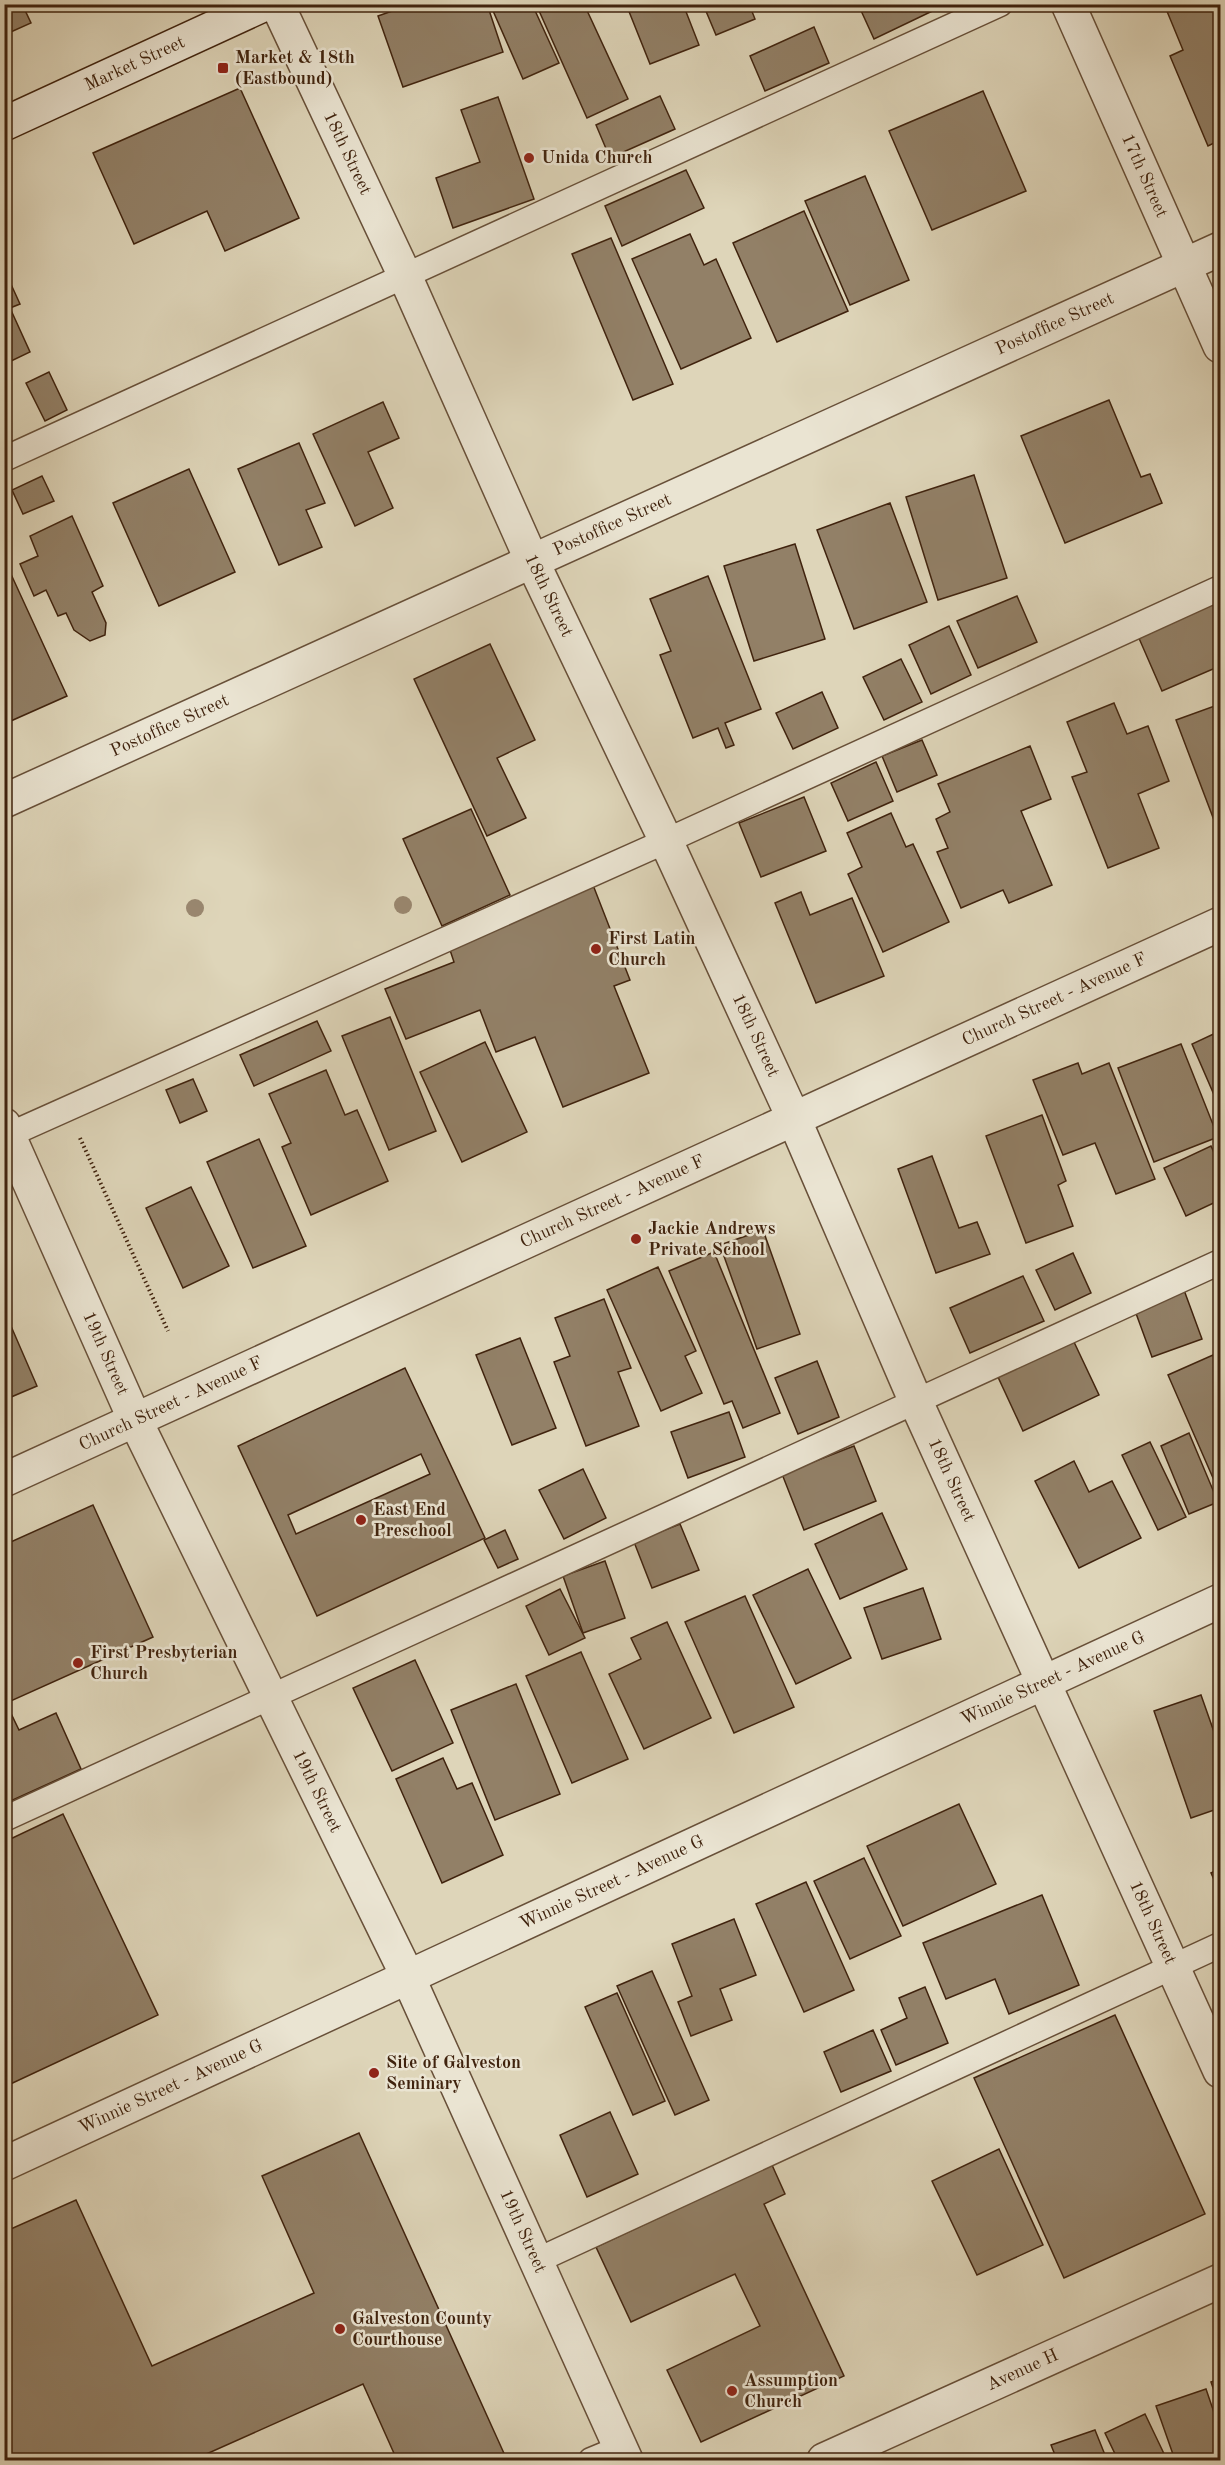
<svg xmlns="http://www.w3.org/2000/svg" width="1225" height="2465" viewBox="0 0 1225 2465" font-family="'Old Standard TT',serif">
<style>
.building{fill:#928067;stroke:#40230e;stroke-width:1.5;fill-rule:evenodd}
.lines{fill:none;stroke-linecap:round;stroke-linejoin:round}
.service-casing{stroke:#685039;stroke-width:27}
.minor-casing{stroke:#685039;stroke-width:36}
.tertiary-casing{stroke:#685039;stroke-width:36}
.secondary-casing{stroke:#40230e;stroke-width:36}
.path{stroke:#40230e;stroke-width:4;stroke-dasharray:1.5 3;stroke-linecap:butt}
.service{stroke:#eae4d2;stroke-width:24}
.minor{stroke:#eae4d2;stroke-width:33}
.tertiary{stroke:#eae4d2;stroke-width:33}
.secondary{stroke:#eae4d2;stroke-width:33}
.tree{fill:#99876f}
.poi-dot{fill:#8f2418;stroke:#eae4d2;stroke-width:2}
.labels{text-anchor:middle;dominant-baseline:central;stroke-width:5;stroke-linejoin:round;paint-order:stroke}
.poi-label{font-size:18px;font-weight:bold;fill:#40230e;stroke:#eae4d2;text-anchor:start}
.street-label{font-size:18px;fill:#40230e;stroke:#eae4d2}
</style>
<rect width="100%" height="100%" fill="#ded5b9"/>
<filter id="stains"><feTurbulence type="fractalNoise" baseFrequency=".00333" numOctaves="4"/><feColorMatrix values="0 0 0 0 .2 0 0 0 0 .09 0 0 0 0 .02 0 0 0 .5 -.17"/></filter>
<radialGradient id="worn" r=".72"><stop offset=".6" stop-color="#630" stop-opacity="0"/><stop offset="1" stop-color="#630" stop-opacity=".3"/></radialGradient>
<!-- building -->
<g class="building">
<path d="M4,4H22L31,23L4,35Z"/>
<path d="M412,4H487L503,52L403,87L378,16Z"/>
<path d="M490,4H532L559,63L523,79Z"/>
<path d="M536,4H584L628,99L587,118Z"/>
<path d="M626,4H683L699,45L650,64Z"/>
<path d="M703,4H749L755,19L716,35Z"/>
<path d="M858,4H947L874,39Z"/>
<path d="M1164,4H1220V140L1208,146L1170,56L1183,50Z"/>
<path d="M814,27L829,63L765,91L750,56Z"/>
<path d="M240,88L299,218L225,251L207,211L134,244L93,153Z"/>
<path d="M983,91L1026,191L932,230L889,131Z"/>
<path d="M660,96L675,129L610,158L596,125Z"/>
<path d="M498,97L534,199L453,228L436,178L480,162L461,110Z"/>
<path d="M686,170L704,208L622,246L605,206Z"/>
<path d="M865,176L909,280L850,305L805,201Z"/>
<path d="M804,211L848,311L777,342L733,243Z"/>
<path d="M690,234L704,265L716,259L751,338L681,369L632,259Z"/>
<path d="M611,238L673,384L633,400L572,254Z"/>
<path d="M4,269L20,304L10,308L30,352L7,363L4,357Z"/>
<path d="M49,372L67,410L45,421L26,383Z"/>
<path d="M1109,400L1141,477L1150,474L1162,503L1065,543L1021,436Z"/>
<path d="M383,402L399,438L368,452L393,508L355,526L313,434Z"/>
<path d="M299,443L325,503L306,510L322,547L279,565L238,469Z"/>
<path d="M189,469L235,572L159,606L113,503Z"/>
<path d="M974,475L1007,578L938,600L906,497Z"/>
<path d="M42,476L54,501L23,514L12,490Z"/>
<path d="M890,503L927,602L854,629L817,530Z"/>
<path d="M72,516L103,586L92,592L106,623L105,635L90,641L74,630L66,613L58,616L46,590L34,596L20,564L38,556L30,536Z"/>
<path d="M795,544L825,639L754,661L724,566Z"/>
<path d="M4,559L67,696L4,724Z"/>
<path d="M708,576L761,709L725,723L734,745L726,748L718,728L693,738L660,655L671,651L650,599Z"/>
<path d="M1017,596L1037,642L978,668L957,621Z"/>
<path d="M1220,600V666L1162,691L1138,636Z"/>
<path d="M949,626L971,675L931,694L909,645Z"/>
<path d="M490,644L535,740L497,758L526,818L487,836L414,679Z"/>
<path d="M901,659L922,702L884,720L863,677Z"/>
<path d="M822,692L838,728L793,749L776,713Z"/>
<path d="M1114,703L1127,734L1148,726L1169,781L1138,794L1159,848L1108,868L1072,777L1087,772L1067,722Z"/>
<path d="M1220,704V836L1176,720Z"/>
<path d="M922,740L937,775L897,792L882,756Z"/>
<path d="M1030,746L1051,799L1021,811L1052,885L1009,903L1003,890L961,908L937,852L948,848L936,819L950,812L938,784Z"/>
<path d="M876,762L893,801L848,821L831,783Z"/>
<path d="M804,797L826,851L761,877L739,823Z"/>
<path d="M471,809L510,895L442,926L403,839Z"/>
<path d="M891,813L906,847L913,844L949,922L883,952L848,874L862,867L847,833Z"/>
<path d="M593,885L630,980L614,986L649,1073L563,1107L535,1037L496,1052L480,1010L406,1039L385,989L454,962L449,947Z"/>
<path d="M801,892L810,915L852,898L884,976L816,1003L775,903Z"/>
<path d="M390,1017L436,1131L389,1150L342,1036Z"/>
<path d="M317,1021L331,1051L254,1086L240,1055Z"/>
<path d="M1220,1031V1103L1218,1104L1192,1044Z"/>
<path d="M485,1042L527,1132L462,1162L420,1072Z"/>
<path d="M1181,1044L1218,1137L1154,1162L1118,1068Z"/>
<path d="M1078,1063L1082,1074L1109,1063L1155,1179L1116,1194L1095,1143L1063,1155L1033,1080Z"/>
<path d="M326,1070L345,1115L357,1110L388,1181L311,1215L282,1147L291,1143L269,1094Z"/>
<path d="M193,1079L207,1111L180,1123L166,1090Z"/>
<path d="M1042,1115L1066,1181L1058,1185L1073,1226L1026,1243L986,1136Z"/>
<path d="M259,1139L306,1246L253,1268L207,1162Z"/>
<path d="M1211,1146L1220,1166V1200L1186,1216L1164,1168Z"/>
<path d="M932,1156L959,1228L977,1222L990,1254L936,1273L898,1169Z"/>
<path d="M191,1187L229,1266L183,1288L146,1208Z"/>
<path d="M763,1230L800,1334L757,1349L720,1245Z"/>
<path d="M714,1252L780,1413L743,1428L732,1401L724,1404L669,1271Z"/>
<path d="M1073,1253L1091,1293L1055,1310L1036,1270Z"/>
<path d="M658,1267L696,1351L685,1356L702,1393L661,1411L607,1290Z"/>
<path d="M1023,1276L1044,1321L970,1353L950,1308Z"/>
<path d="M1184,1290L1202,1339L1152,1357L1134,1308Z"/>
<path d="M604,1299L631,1368L618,1372L639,1426L586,1446L554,1362L570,1356L555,1318Z"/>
<path d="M4,1310L37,1386L4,1400Z"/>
<path d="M520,1338L556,1428L512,1445L476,1355Z"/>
<path d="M1074,1342L1099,1395L1023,1431L998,1377Z"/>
<path d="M1213,1355L1220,1370V1494L1168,1375Z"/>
<path d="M817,1361L839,1417L798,1434L775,1378Z"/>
<path d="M405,1368L485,1538L317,1616L238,1446ZM421,1454L430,1474L296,1534L288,1515Z"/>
<path d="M729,1412L745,1457L688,1478L671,1432Z"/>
<path d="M1189,1433L1218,1502L1189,1514L1161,1446Z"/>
<path d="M1150,1442L1186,1517L1158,1530L1122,1455Z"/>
<path d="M854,1446L876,1501L804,1530L782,1474Z"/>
<path d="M1074,1461L1089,1492L1112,1481L1141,1538L1079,1568L1035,1481Z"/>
<path d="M583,1469L606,1518L564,1539L539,1490Z"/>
<path d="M93,1505L153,1637L6,1703L19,1730L56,1713L81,1769L4,1804V1545Z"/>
<path d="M882,1513L907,1569L840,1599L815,1544Z"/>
<path d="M680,1524L699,1570L652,1588L634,1542Z"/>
<path d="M505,1530L518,1559L498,1568L484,1540Z"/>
<path d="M605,1561L625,1618L583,1633L563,1576Z"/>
<path d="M808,1569L851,1658L796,1684L753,1595Z"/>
<path d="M923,1588L941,1639L882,1659L864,1608Z"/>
<path d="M560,1589L585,1638L549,1655L526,1606Z"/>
<path d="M745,1596L794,1707L734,1733L685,1622Z"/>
<path d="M667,1622L711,1718L644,1749L609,1674L641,1659L631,1638Z"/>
<path d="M581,1652L628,1759L572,1783L526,1676Z"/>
<path d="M415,1660L453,1743L392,1771L353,1688Z"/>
<path d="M516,1684L560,1794L495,1820L451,1710Z"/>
<path d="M1201,1695L1220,1749V1808L1191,1818L1154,1711Z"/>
<path d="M443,1758L457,1789L472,1783L503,1855L442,1883L396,1779Z"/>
<path d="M959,1804L996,1884L903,1926L867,1846Z"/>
<path d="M63,1814L158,2015L4,2087V1842Z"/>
<path d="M864,1858L901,1936L850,1959L814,1881Z"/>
<path d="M1220,1869V1893L1211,1873Z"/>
<path d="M806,1882L854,1990L804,2012L756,1904Z"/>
<path d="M1042,1895L1079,1985L1009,2014L995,1979L946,1999L923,1943Z"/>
<path d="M734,1919L756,1975L720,1989L732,2020L691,2036L678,2002L692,1996L672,1944Z"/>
<path d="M652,1971L709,2100L675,2115L617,1986Z"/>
<path d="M925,1987L948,2043L896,2065L881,2030L907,2018L899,1998Z"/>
<path d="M617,1993L665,2101L633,2115L585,2007Z"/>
<path d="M1115,2015L1205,2214L1064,2278L974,2078Z"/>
<path d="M873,2030L891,2071L841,2092L824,2052Z"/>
<path d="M610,2112L638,2174L587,2197L560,2135Z"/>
<path d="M359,2133L507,2460H397L363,2384L193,2460H4V2232L76,2200L152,2366L314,2293L262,2176Z"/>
<path d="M999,2149L1043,2245L977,2275L932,2181Z"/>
<path d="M772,2165L785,2194L764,2204L844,2376L701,2442L667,2370L760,2326L735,2274L631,2322L596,2247Z"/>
<path d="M1220,2379V2408L1211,2382Z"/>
<path d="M1206,2389L1220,2430V2457L1209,2460H1175L1156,2406Z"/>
<path d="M1145,2414L1167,2460H1118L1105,2433Z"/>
<path d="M1095,2430L1107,2460H1057L1051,2445Z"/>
</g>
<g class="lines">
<!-- service casing -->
<g class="service-casing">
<g id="service">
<path d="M4,459L1000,4"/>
<path d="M4,1137L666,841L1220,588"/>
<path d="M4,1819L1220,1262"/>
<path d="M536,2261L1220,1945"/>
<path d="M591,2460L620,2448"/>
</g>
</g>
<!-- minor casing -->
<g class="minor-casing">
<g id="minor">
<path id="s1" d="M277,4L405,276L532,561L666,841L794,1119L916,1402L1220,2071"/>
<path id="s2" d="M1068,4L1220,346"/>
<path id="s3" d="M4,801L1220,249"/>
<path id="s4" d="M135,1420L1220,924"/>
<path id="s5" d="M4,2164L1220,1601"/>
<path id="s6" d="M824,2460L1220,2281"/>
</g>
</g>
<!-- tertiary casing -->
<g class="tertiary-casing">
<g id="tertiary">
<path id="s7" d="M4,1125L135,1420L408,1977L626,2460"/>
<path d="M4,1480L135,1420"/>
</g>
</g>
<!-- secondary casing -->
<g class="secondary-casing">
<g id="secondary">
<path id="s8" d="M4,124L265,4"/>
</g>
</g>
<!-- path -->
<path class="path" d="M80,1138L168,1331"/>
<!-- service -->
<use href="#service" class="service"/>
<!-- minor -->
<use href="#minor" class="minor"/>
<!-- tertiary -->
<use href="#tertiary" class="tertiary"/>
<!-- secondary -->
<use href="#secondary" class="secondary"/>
</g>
<!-- trees -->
<g class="tree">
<circle cx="403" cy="905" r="9"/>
<circle cx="195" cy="908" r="9"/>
</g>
<!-- markers -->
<g class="poi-dot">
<rect x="217" y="62" width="12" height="12" rx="3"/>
<circle cx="529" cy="158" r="6"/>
<circle cx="596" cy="949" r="6"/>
<circle cx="636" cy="1239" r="6"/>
<circle cx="361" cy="1520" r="6"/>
<circle cx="78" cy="1663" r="6"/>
<circle cx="374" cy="2073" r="6"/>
<circle cx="340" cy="2329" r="6"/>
<circle cx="732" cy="2391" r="6"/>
</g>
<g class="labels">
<!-- poi labels -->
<g class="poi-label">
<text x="235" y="58">Market &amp; 18th<tspan x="235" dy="21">(Eastbound)</tspan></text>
<text x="541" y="158">Unida Church</text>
<text x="608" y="939">First Latin<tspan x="608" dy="21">Church</tspan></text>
<text x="648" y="1229">Jackie Andrews<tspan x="648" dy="21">Private School</tspan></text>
<text x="373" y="1510">East End<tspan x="373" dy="21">Preschool</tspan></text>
<text x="90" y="1653">First Presbyterian<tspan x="90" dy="21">Church</tspan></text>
<text x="386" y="2063">Site of Galveston<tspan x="386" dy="21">Seminary</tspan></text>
<text x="352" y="2319">Galveston County<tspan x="352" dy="21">Courthouse</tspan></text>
<text x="744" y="2381">Assumption<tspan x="744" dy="21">Church</tspan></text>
</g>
<!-- street labels -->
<g class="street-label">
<text stroke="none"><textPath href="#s8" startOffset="144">Market Street</textPath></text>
<text stroke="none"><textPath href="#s1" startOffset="165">18th Street</textPath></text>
<text stroke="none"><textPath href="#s2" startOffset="188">17th Street</textPath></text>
<text stroke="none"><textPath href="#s3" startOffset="1154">Postoffice Street</textPath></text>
<text stroke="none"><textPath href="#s3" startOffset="668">Postoffice Street</textPath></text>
<text stroke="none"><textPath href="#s1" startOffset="651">18th Street</textPath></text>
<text stroke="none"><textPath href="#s3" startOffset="182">Postoffice Street</textPath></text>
<text stroke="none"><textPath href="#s4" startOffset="1011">Church Street - Avenue F</textPath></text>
<text stroke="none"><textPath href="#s1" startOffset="1137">18th Street</textPath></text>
<text stroke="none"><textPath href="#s4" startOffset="525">Church Street - Avenue F</textPath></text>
<text stroke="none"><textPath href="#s7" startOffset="250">19th Street</textPath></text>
<text transform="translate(171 1404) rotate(-25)">Church Street - Avenue F</text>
<text stroke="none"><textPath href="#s1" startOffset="1623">18th Street</textPath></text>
<text stroke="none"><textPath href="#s5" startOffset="1156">Winnie Street - Avenue G</textPath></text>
<text stroke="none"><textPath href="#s7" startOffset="736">19th Street</textPath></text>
<text stroke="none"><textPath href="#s5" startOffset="670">Winnie Street - Avenue G</textPath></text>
<text stroke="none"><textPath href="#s1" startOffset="2109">18th Street</textPath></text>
<text stroke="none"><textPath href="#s5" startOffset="184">Winnie Street - Avenue G</textPath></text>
<text stroke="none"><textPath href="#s7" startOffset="1222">19th Street</textPath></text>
<text stroke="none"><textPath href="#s6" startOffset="218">Avenue H</textPath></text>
</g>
</g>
<!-- margin -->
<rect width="1225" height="2465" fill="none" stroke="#ded5b9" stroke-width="24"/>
<rect x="6" y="6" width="1213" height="2453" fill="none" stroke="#40230e" stroke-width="3"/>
<rect x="12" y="12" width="1201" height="2441" fill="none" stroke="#40230e" stroke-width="1.5"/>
<rect width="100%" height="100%" filter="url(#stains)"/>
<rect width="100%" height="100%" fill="url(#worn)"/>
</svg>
